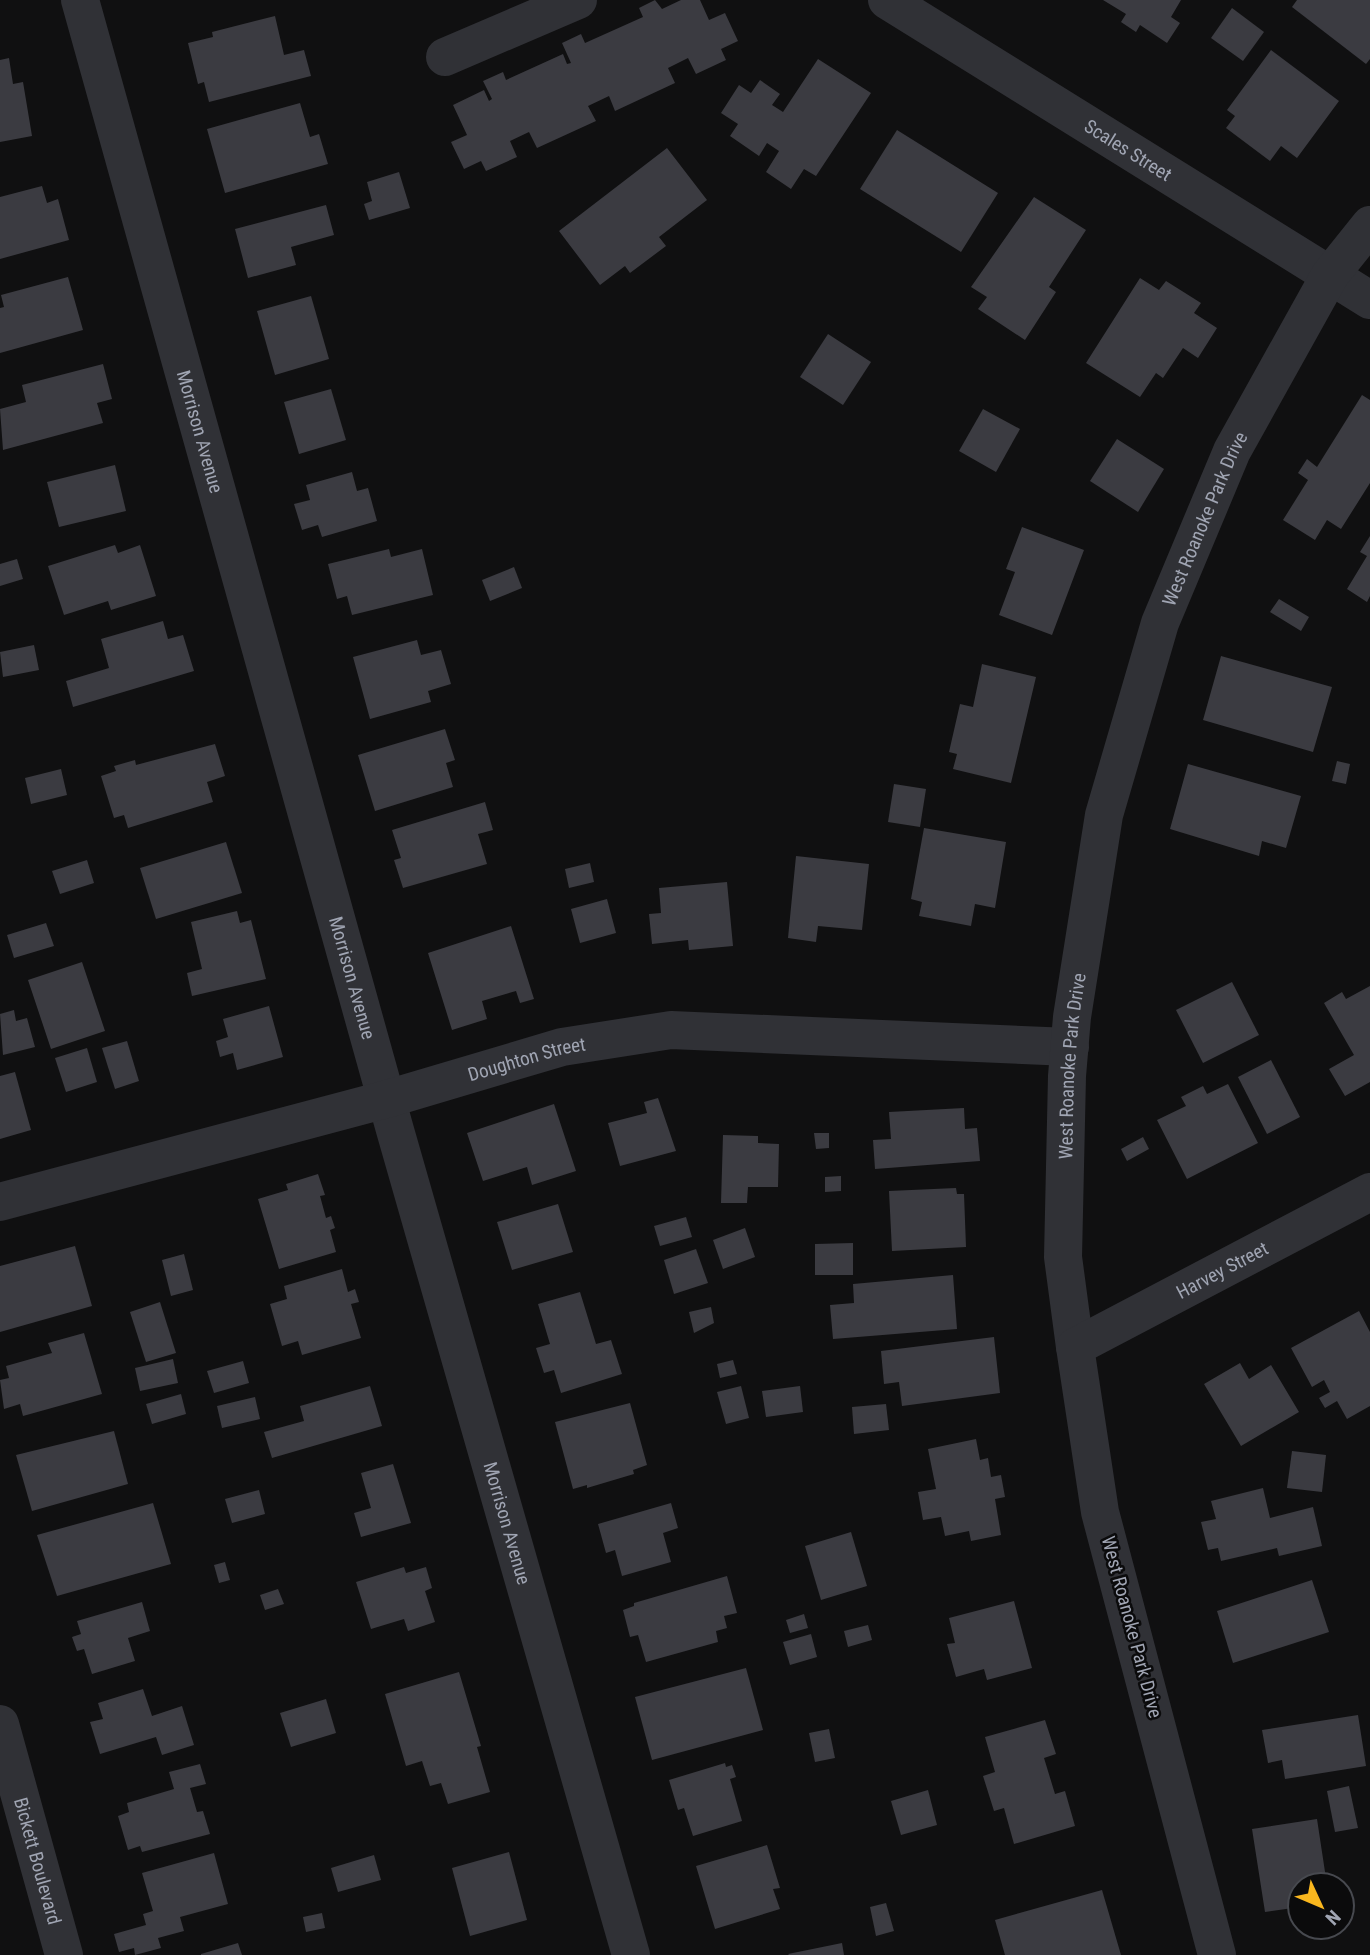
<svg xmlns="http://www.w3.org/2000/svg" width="1370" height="1955" viewBox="0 0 1370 1955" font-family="'Roboto Condensed',sans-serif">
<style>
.building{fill:#3b3b41}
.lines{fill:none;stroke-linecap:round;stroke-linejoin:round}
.minor{stroke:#303136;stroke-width:38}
.tertiary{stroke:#303136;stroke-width:38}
.labels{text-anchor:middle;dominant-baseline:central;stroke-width:5;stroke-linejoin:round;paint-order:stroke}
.street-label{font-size:19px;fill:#a0a5b3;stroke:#0b0b0c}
</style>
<rect width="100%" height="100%" fill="#101011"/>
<!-- building -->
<g class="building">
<path d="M655,0L662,9L681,0H700L709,20L725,13L738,41L721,49L726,60L696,74L688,58L668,68L675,83L615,111L609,96L588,106L596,121L537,148L529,132L510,141L517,157L486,171L481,161L464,169L451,142L467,135L453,105L484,90L489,101L492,99L483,81L503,72L506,80L563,54L567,64L571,63L562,43L581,34L585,43L643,17L639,8Z"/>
<path d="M1103,0H1181L1171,17L1180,23L1167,43L1140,25L1136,32L1121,22L1126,14Z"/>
<path d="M1297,0H1370V59L1366,64L1292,7Z"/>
<path d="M1232,8L1264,32L1243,61L1211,38Z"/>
<path d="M275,16L284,55L304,50L311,76L209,102L204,82L198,84L188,43L213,37L212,32Z"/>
<path d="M1271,50L1339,101L1297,158L1281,146L1270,161L1226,128L1235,116L1227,110Z"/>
<path d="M9,58L13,84L23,82L32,136L0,142V60Z"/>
<path d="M818,59L871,93L816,176L804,169L791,189L766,172L779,151L767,143L759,156L730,136L738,124L721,113L739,85L751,93L760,80L780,94L772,105L783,112Z"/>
<path d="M300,103L310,137L319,134L328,164L225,193L207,129Z"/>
<path d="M897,130L998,193L961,252L860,189Z"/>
<path d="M667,148L707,200L659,237L666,246L630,273L625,266L600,285L559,231Z"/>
<path d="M399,172L410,208L369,220L364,204L372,201L367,182Z"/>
<path d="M42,186L47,203L58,199L69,240L0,259V197Z"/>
<path d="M1034,197L1086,230L1049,287L1056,292L1025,340L978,309L987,297L971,287Z"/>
<path d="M326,205L334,235L291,247L296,265L248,278L235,229Z"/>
<path d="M68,277L83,330L0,353V308L4,307L1,295Z"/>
<path d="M1140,278L1159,290L1166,281L1201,303L1194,313L1217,328L1198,358L1183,348L1163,378L1156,373L1140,397L1086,363Z"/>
<path d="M311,296L329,359L275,375L257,311Z"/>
<path d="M828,334L871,362L843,405L800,377Z"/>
<path d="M103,364L112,399L97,403L103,423L3,450L0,409L26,402L22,385Z"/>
<path d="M331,389L346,440L299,454L284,402Z"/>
<path d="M1362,395L1370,400V483L1341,529L1327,520L1315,540L1283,520L1308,480L1298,473L1307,459L1317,467Z"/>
<path d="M983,409L1020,429L996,472L959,451Z"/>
<path d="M1117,439L1164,469L1138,512L1090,481Z"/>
<path d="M115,465L126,511L59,527L47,482Z"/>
<path d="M352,472L357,491L368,488L377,521L322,537L318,525L302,530L294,504L310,500L306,485Z"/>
<path d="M1022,527L1084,550L1052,635L999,615L1015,572L1006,569Z"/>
<path d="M1370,536V596L1367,602L1347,589L1367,556L1360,552Z"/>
<path d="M115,545L118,553L140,545L156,596L111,610L108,601L64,615L48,566Z"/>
<path d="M389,549L391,557L422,549L433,595L352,615L347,596L337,599L328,564Z"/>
<path d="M17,559L23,579L0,586V564Z"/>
<path d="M514,567L522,588L490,601L482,580Z"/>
<path d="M1279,599L1309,617L1301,631L1270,612Z"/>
<path d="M163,621L168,639L183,635L194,671L73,707L66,681L109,668L101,639Z"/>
<path d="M417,640L421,655L441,650L451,684L428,691L431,702L370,719L353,657Z"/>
<path d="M34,645L39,670L3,677L0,652Z"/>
<path d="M1221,656L1332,687L1313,752L1203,720Z"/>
<path d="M982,664L1036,677L1011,783L953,769L957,754L949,752L960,704L973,707Z"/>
<path d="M445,729L455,760L446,763L453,787L375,811L358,755Z"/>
<path d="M215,744L225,776L207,782L213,802L128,828L124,815L114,818L101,776L116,771L114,766L135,760L136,765Z"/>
<path d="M1337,761L1350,764L1346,784L1332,781Z"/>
<path d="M1188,764L1301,796L1286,848L1262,841L1259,856L1170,829Z"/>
<path d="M61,769L67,795L31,804L25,778Z"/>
<path d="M894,784L926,789L920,827L888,822Z"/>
<path d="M485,802L493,830L478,834L487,864L403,888L394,860L401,858L392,830Z"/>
<path d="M924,828L1006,842L995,908L975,904L971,926L919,916L922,902L911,899Z"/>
<path d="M226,842L242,893L156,919L140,868Z"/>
<path d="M796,856L869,864L862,930L818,926L816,942L788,938Z"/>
<path d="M87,860L94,883L60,894L52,871Z"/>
<path d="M590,863L594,882L569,888L565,869Z"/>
<path d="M727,882L733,946L689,950L688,940L652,944L649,914L661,913L659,888Z"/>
<path d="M607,899L616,933L580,943L571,909Z"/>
<path d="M237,911L240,923L251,920L266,979L192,996L187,973L202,969L191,922Z"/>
<path d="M46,923L54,946L14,958L7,935Z"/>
<path d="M511,926L534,999L520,1003L516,991L482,1001L487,1019L452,1030L428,953Z"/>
<path d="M82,962L105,1031L51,1049L28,980Z"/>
<path d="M1232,982L1259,1035L1203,1063L1176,1010Z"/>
<path d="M1370,986V1082L1345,1096L1329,1069L1354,1055L1324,1003L1342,992L1346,999Z"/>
<path d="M269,1006L283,1057L237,1070L233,1053L220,1057L216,1041L228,1037L223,1019Z"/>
<path d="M14,1010L16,1021L27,1018L35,1047L3,1055L0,1014Z"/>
<path d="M127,1041L139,1081L115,1089L102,1048Z"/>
<path d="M87,1048L97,1082L66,1092L55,1058Z"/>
<path d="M1271,1060L1300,1117L1267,1134L1238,1077Z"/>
<path d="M15,1072L31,1130L0,1139V1076Z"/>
<path d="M1228,1084L1258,1143L1187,1179L1157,1120L1186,1106L1181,1097L1203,1086L1207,1094Z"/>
<path d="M658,1098L676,1151L620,1166L608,1123L647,1113L644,1102Z"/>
<path d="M554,1104L576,1171L532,1185L527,1167L483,1181L467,1133Z"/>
<path d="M964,1108L965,1129L977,1128L980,1161L875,1169L873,1140L891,1139L889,1112Z"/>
<path d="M814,1133H829V1148L816,1149Z"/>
<path d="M723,1135L758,1136V1143L779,1144L778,1187H748L747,1203H721Z"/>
<path d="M1143,1137L1149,1149L1127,1161L1121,1149Z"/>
<path d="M318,1174L325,1195L320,1196L326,1218L331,1216L335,1228L330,1230L336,1252L279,1269L258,1199L288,1190L286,1184Z"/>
<path d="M841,1176V1191L825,1192V1177Z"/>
<path d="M956,1188L957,1194H964L966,1247L892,1251L889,1191Z"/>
<path d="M558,1204L573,1252L512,1270L497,1222Z"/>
<path d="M686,1217L692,1237L660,1246L654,1226Z"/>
<path d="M745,1228L755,1257L723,1269L713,1240Z"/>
<path d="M853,1243V1275H815V1244Z"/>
<path d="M75,1246L92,1306L0,1332V1266Z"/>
<path d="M696,1249L708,1283L674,1294L664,1260Z"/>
<path d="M184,1254L193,1290L171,1296L162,1260Z"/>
<path d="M342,1269L348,1292L355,1289L359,1302L351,1304L361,1338L302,1355L298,1341L282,1346L270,1304L287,1299L284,1286Z"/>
<path d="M953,1275L957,1329L833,1339L830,1305L854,1303L853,1284Z"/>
<path d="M580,1292L596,1344L611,1340L622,1374L561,1393L554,1370L544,1373L536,1348L550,1344L538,1304Z"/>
<path d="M160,1302L176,1353L146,1362L130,1312Z"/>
<path d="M711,1307L714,1323L694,1333L689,1312Z"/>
<path d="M1359,1311L1370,1332V1406L1347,1419L1337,1401L1325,1408L1319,1398L1330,1392L1324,1380L1312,1387L1291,1348Z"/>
<path d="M84,1333L102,1394L23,1416L20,1404L4,1409L0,1380L9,1378L6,1366L52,1353L48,1343Z"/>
<path d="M994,1337L1000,1393L902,1406L899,1382L884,1384L881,1351Z"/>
<path d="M173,1359L178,1383L140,1391L135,1368Z"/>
<path d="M733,1360L737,1374L720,1378L717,1364Z"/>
<path d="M243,1361L249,1383L214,1393L207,1371Z"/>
<path d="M1240,1363L1249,1379L1271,1365L1299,1412L1241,1446L1204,1384Z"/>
<path d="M370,1386L382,1426L272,1458L264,1432L304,1421L300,1406Z"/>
<path d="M741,1386L749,1418L726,1424L717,1392Z"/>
<path d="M800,1386L803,1412L766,1417L762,1391Z"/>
<path d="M181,1394L186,1414L152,1424L146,1404Z"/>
<path d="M255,1397L260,1419L222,1428L217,1406Z"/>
<path d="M630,1403L647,1465L633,1470L634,1474L587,1488V1485L573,1489L555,1422Z"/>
<path d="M886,1404L889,1430L854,1434L852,1407Z"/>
<path d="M114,1431L128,1484L32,1511L16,1455Z"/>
<path d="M976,1439L980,1460L988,1458L991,1477L1001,1475L1005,1497L995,1499L1001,1535L971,1541L969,1531L945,1536L941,1517L923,1520L918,1492L936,1489L928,1449Z"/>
<path d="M1292,1451L1326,1455L1322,1492L1287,1488Z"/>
<path d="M393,1464L411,1523L361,1537L354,1513L371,1508L361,1473Z"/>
<path d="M1263,1488L1270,1518L1313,1507L1322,1546L1279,1556L1277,1548L1221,1561L1218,1548L1208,1550L1201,1522L1216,1519L1211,1501Z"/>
<path d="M259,1490L265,1514L232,1523L225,1499Z"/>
<path d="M153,1503L171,1564L57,1596L37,1535Z"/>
<path d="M671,1503L678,1528L663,1533L671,1562L622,1576L615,1550L606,1553L598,1524Z"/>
<path d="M851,1532L867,1586L821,1600L805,1546Z"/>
<path d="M225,1562L230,1580L219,1583L214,1565Z"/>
<path d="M404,1567L406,1573L426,1567L432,1588L425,1591L435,1622L408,1631L404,1619L371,1629L356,1582Z"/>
<path d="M727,1576L737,1613L724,1616L727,1628L716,1631L718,1642L646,1662L638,1635L630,1637L623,1610L634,1606V1603Z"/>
<path d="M1312,1580L1329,1632L1233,1663L1217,1611Z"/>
<path d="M278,1589L284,1604L265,1610L260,1595Z"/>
<path d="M1014,1601L1032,1668L987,1680L984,1669L956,1677L947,1644L955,1643L949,1618Z"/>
<path d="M142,1602L150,1631L128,1638L135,1661L92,1674L84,1649L77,1651L72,1637L81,1634L77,1621Z"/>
<path d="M804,1614L808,1628L790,1633L786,1620Z"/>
<path d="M868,1625L872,1640L848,1647L844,1631Z"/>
<path d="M811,1634L817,1657L790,1665L783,1642Z"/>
<path d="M746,1668L763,1730L652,1760L635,1697Z"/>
<path d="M459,1672L481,1746L477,1747L490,1792L448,1804L441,1783L430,1786L422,1761L406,1766L385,1694Z"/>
<path d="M143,1689L152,1716L182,1706L194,1745L162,1755L156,1737L100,1754L90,1722L103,1719L98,1703Z"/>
<path d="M326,1699L336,1733L291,1747L280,1713Z"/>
<path d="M1358,1715L1366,1766L1285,1779L1282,1760L1268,1763L1262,1730Z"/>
<path d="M1045,1720L1056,1754L1044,1758L1055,1794L1065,1791L1075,1826L1014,1844L1004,1808L994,1811L983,1776L995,1772L985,1737Z"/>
<path d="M829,1729L835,1758L815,1762L809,1733Z"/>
<path d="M725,1763L726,1767L732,1765L736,1777L730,1779L742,1821L693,1836L684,1808L678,1810L669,1780Z"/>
<path d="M200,1764L206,1784L190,1788L197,1812L203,1811L210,1834L142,1852L140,1846L128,1850L118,1816L129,1812L127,1803L174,1789L169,1772Z"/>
<path d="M1349,1786L1358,1828L1335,1832L1327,1791Z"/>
<path d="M928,1790L937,1825L901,1835L891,1801Z"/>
<path d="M1317,1819L1327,1885H1300V1907L1265,1912L1252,1829Z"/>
<path d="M767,1845L780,1888L773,1889L780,1909L715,1929L696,1866Z"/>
<path d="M509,1852L527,1920L470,1936L452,1868Z"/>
<path d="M214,1853L228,1904L180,1917L184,1931L158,1938L161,1948L135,1955L134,1948L119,1952L114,1934L146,1925L143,1914L153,1911L142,1873Z"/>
<path d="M374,1855L381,1880L338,1892L331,1868Z"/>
<path d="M1102,1890L1121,1955H1005L995,1920Z"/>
<path d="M886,1903L894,1931L876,1936L870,1907Z"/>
<path d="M322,1913L325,1928L306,1932L303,1917Z"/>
<path d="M238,1943L242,1955H201V1954Z"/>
<path d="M842,1943L844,1955H789L788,1954Z"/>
</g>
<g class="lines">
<!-- minor -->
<g class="minor">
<path id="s1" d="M80,0L395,1130L631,1955"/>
<path id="s2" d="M887,0L1370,300"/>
<path d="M445,57L578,0"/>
<path id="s3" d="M0,1202L387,1099L562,1047L671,1030L1070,1047"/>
<path id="s4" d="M1075,1347L1063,1257L1067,1076L1072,1017L1104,815L1160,623L1232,451L1330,275L1370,225"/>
<path id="s5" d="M0,1724L64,1955"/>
</g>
<!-- tertiary -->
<path class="tertiary" id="s6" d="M1217,1955L1100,1512L1075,1347L1370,1192"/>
</g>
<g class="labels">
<!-- street labels -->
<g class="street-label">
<text stroke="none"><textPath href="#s2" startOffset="284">Scales Street</textPath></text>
<text stroke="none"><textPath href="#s1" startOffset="448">Morrison Avenue</textPath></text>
<text stroke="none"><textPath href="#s4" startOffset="849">West Roanoke Park Drive</textPath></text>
<text stroke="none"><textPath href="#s1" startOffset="1015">Morrison Avenue</textPath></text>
<text stroke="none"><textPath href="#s3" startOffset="546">Doughton Street</textPath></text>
<text stroke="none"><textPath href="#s4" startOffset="282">West Roanoke Park Drive</textPath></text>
<text stroke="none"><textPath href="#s6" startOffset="791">Harvey Street</textPath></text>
<text stroke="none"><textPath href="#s1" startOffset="1582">Morrison Avenue</textPath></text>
<text transform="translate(1132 1627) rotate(75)">West Roanoke Park Drive</text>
<text stroke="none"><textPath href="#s5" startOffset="142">Bickett Boulevard</textPath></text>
</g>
</g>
<!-- north arrow -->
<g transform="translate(1321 1906) rotate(134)"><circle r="33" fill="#0b0b0c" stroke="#47494f" stroke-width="2"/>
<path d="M0-5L12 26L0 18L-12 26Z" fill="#fab71e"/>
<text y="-10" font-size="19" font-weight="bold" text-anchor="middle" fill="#a0a5b3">N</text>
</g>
</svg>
